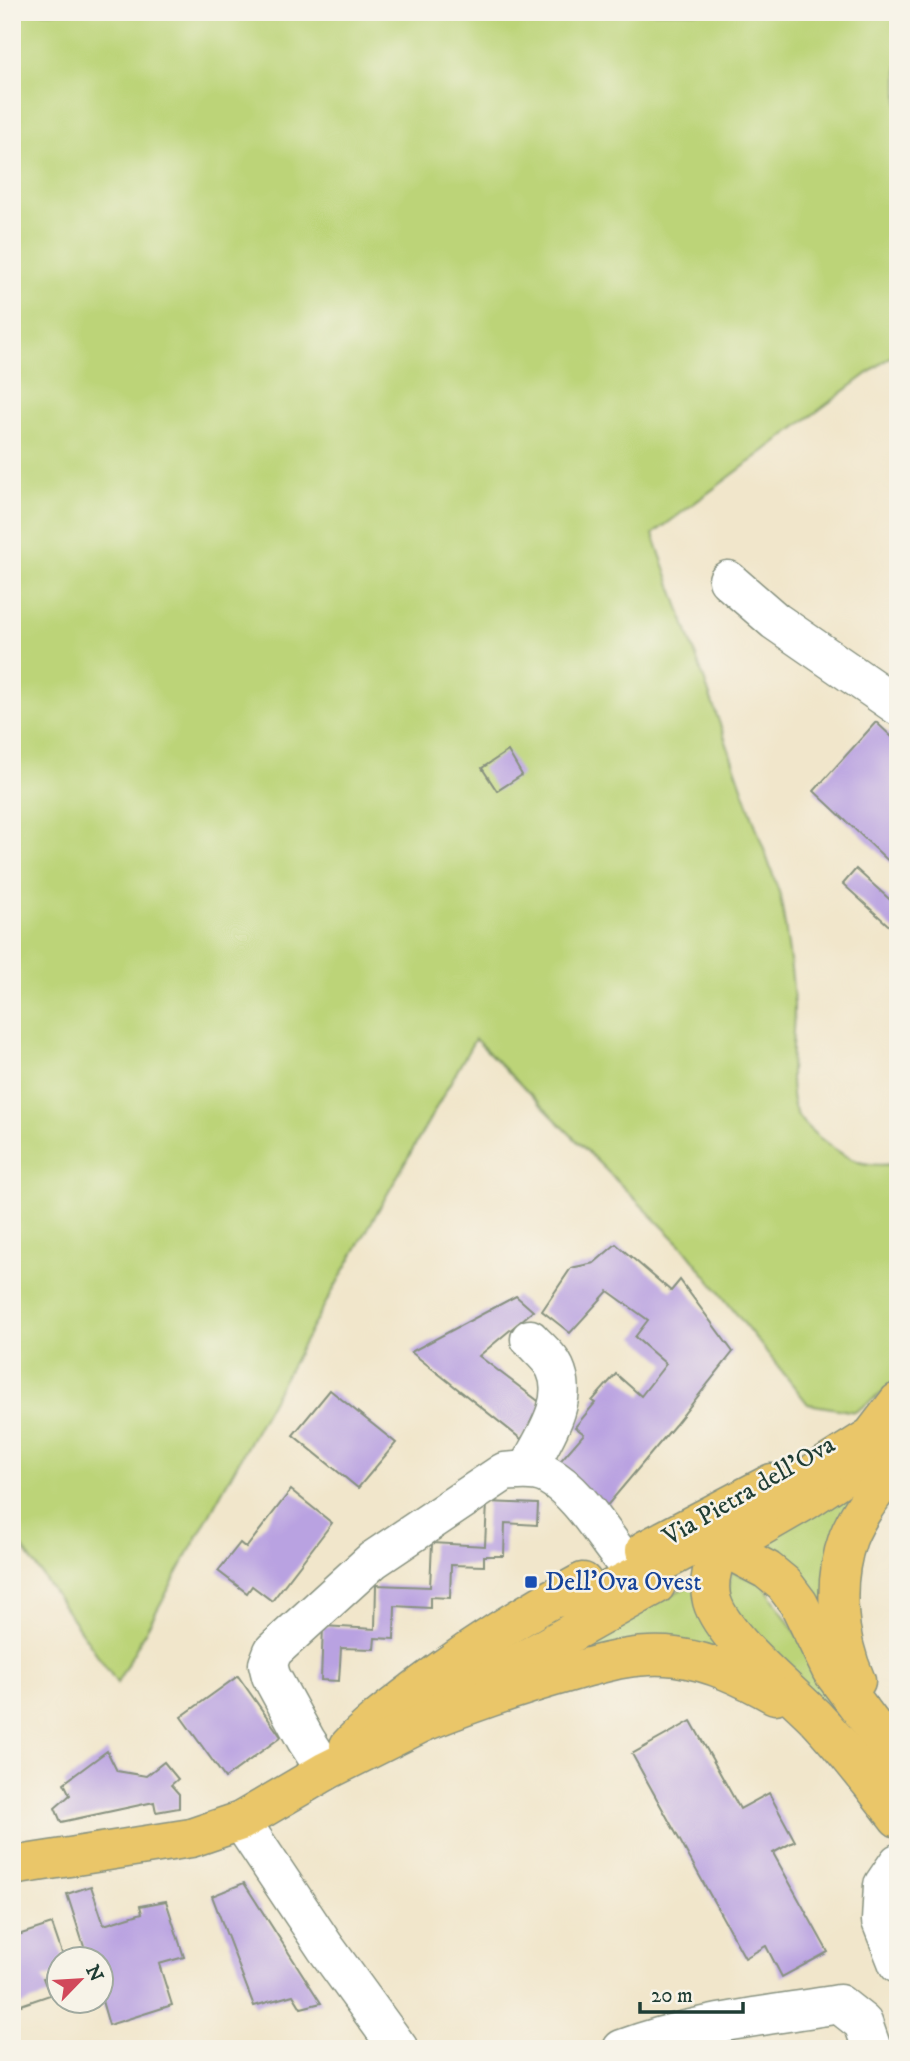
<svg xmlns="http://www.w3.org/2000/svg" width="910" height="2061" viewBox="0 0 910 2061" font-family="'IM FELL DW Pica',serif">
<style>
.green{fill:#bcd478;stroke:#6e8856;stroke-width:2}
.building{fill:#b9a2e1}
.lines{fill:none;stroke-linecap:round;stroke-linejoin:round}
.minor-casing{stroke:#889280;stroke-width:41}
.major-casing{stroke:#889280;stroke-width:41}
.highway-casing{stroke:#889280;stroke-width:41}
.minor{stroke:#fff;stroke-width:38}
.major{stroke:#eac669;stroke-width:38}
.highway{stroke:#eac669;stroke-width:38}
.transit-dot{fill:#1a4fb4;stroke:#f7f3e8;stroke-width:2.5}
.labels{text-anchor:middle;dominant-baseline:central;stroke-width:5;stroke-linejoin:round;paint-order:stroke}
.street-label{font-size:26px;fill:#1f3d34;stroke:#f7f3e8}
.transit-label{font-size:26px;fill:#164399;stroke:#f7f3e8;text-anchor:start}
</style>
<rect width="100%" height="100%" fill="#f7f3e8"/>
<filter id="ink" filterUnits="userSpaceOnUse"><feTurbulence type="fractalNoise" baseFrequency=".0143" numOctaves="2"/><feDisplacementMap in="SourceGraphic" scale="14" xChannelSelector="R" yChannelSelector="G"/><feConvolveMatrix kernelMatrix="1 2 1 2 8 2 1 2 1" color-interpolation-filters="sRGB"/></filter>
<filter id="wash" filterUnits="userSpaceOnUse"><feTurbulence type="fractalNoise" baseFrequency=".00686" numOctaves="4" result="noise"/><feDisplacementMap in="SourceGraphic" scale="28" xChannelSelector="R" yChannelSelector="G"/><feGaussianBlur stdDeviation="1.57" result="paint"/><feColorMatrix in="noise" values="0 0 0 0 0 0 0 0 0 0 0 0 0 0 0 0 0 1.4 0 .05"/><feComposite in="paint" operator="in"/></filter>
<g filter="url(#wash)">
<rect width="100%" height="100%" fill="#f1e6cb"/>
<!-- green -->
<g class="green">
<path d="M12,12H898V351L653,534L780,895C786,931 792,965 794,1002C795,1030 785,1091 797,1114C806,1130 839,1154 856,1161C866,1165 887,1166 898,1163V1382L855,1412L808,1404L684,1248L475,1039L314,1324L117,1683L12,1532Z"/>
<path d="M853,1488L827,1616L758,1542Z"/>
<path d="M731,1571L763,1584L895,1781L857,1744L727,1603Z"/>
<path d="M691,1584L697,1588L726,1648L585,1655L579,1646Z"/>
</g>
<g id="blocks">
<!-- building -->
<g class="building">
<path d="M876,722L893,738L898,731V870L814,791Z"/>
<path d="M508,751L522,775L497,791L482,768Z"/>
<path d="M856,869L898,907V934L843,884Z"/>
<path d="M616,1244L671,1291L680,1280L733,1352L675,1425L605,1508L556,1466L584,1434L575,1427L595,1403L592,1401L616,1374L641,1396L666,1364L635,1337L648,1320L608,1291L570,1333L542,1311L571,1268L594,1263Z"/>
<path d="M516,1296L533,1311L479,1356L546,1407L521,1439L411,1352Z"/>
<path d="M330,1390L396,1443L358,1488L293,1435Z"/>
<path d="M291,1490L332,1523L272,1601L252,1586L247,1593L218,1571L240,1543L246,1548Z"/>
<path d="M487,1502L538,1504L537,1525L505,1523L504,1556H484V1566L451,1565L450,1598L430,1597V1608L395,1606L394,1639L375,1638L374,1649L341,1648L339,1681L321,1680L323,1626L375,1629L376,1585L430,1587L432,1543L485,1546Z"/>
<path d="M238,1676L281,1737L225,1778L181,1717Z"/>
<path d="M691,1721L740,1809L769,1793L795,1841L773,1853L828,1952L782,1977L766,1946L745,1958L632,1754Z"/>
<path d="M107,1751L117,1771L146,1776L164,1762L178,1779L171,1785L179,1794V1808L156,1812L154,1802L61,1822L55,1808L70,1795L64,1783Z"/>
<path d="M244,1883L321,2003L301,2008L293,1995L254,2006L212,1896Z"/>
<path d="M91,1886L104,1925L142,1913L140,1906L166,1901L184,1957L159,1964L172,2005L109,2025L102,2001V1959H88L67,1894Z"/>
<path d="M52,1924L64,1959H60V1972L43,1978L50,1995L12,2008V1937Z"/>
</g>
</g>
</g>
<g filter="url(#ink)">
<use href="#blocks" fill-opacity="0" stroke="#889280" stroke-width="2"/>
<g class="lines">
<!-- minor casing -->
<g class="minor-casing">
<g id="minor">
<path d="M728,580L775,621L898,706"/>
<path d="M527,1470C542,1440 571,1402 555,1368C550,1357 538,1348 530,1339"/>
<path d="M326,1771L306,1740L271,1676L268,1664L273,1651L373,1560L504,1472C518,1471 534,1468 547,1475C580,1493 601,1533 624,1561"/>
<path d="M241,1821L325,1947L399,2049"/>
<path d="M898,1863L883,1885L881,1921L898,1964"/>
<path d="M622,2049C691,2023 766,2016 839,2004L863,2023L872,2049"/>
</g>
</g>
<!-- major casing -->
<g class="major-casing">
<g id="major">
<path d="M755,1530L807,1500L898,1440"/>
<path d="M645,1550L772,1483"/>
<path d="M349,1746C369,1724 392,1708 415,1690C467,1650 524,1613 583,1582"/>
<path d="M12,1866L191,1838L241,1821L326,1771L424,1722L502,1672L656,1585"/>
</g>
</g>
<!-- highway casing -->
<g class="highway-casing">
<g id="highway">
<path d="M898,1402L872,1436L741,1519C723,1541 704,1571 712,1601C722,1637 789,1690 817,1719C846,1750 872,1784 898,1818"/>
<path d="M553,1598L599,1595L699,1543H714L723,1547L767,1570L784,1584L799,1604L831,1670L898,1760"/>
<path d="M856,1681C837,1638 832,1583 848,1538C859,1510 881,1485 898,1460"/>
<path d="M424,1722C472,1703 521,1686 571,1672C605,1662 640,1652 676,1657C712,1662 743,1677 775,1695"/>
</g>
</g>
<!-- minor -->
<use href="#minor" class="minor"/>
<!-- major -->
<use href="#major" class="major"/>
<!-- highway -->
<use href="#highway" class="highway"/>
</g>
</g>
<!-- markers -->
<rect class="transit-dot" x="524" y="1575" width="14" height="14" rx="3.5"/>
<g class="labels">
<!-- street labels -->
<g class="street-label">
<text transform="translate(749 1491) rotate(-30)">Via Pietra dell'Ova</text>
</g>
<!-- transit labels -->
<g class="transit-label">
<text x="545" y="1582">Dell'Ova Ovest</text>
</g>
</g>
<!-- margin -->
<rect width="910" height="2061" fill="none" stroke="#f7f3e8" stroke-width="42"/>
<!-- north arrow -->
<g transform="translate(80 1980) rotate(65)"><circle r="33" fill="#f7f3e8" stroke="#a1aaa0" stroke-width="2"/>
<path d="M0-5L12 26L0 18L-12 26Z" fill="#d1495b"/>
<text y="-10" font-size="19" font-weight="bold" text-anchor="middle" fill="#1f3d34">N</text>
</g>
<!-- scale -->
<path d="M640 2002v10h103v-10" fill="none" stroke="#1f3d34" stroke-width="3.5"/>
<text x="651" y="2002" font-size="21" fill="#1f3d34" stroke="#f7f3e8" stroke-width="5" paint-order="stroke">20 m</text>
</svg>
